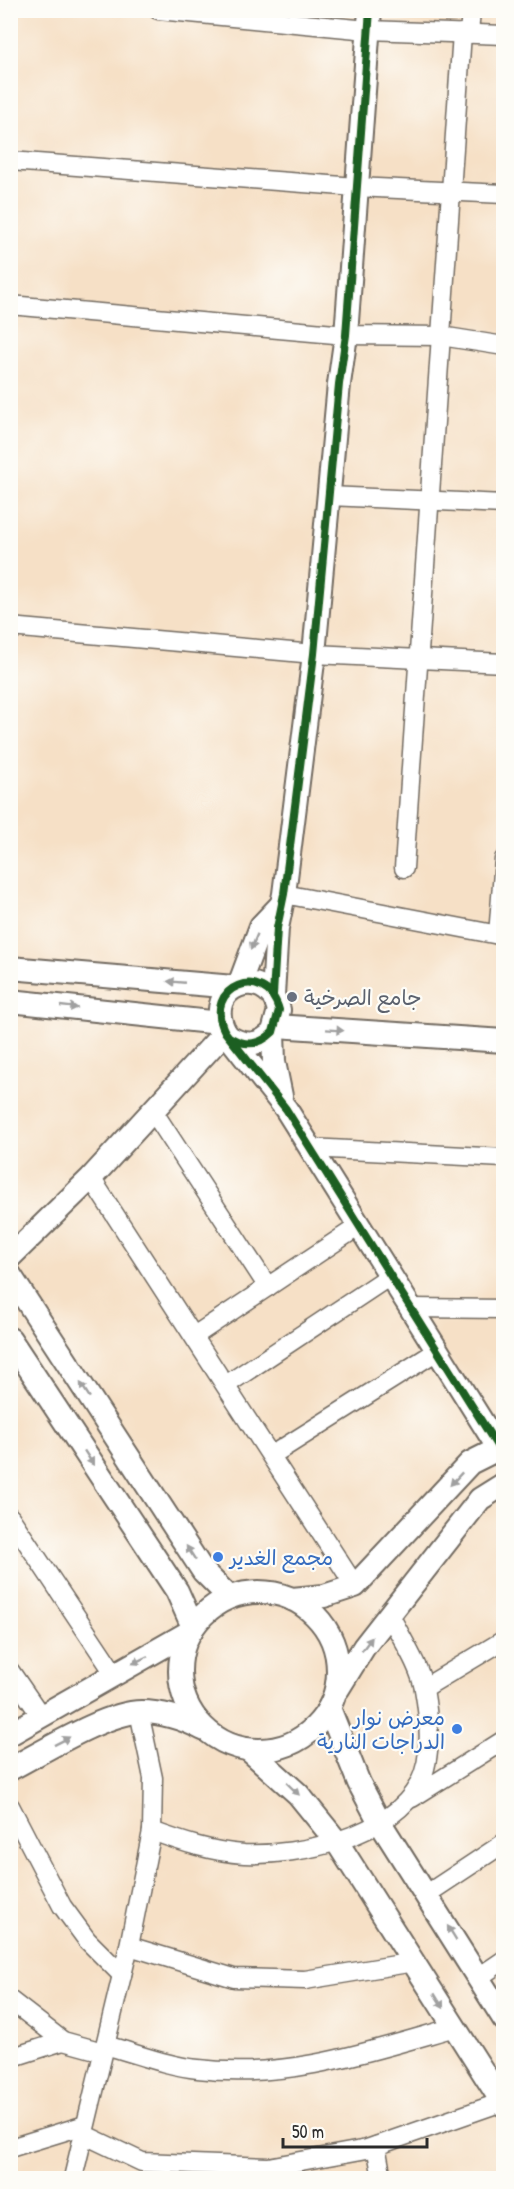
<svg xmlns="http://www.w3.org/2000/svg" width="514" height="2189" viewBox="0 0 514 2189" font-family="'Patrick Hand','Playpen Sans Arabic',sans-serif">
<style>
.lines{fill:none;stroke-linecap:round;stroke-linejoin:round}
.minor-casing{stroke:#726a61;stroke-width:21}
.tertiary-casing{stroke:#726a61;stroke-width:26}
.minor{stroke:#fff;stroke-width:18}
.tertiary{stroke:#fff;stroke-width:22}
.cycleway-casing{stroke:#fdfcf7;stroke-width:11}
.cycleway{stroke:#1b5e20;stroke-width:8}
.oneway{fill:#a0a0a0}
.worship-dot{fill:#6b7280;stroke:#fdfcf7;stroke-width:2}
.shop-dot{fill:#3f7fe0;stroke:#fdfcf7;stroke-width:2}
.labels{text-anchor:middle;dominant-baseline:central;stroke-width:4.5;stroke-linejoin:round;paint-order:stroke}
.worship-label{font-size:21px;fill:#5b616d;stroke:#fdfcf7;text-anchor:start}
.shop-label{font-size:21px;fill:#366cbe;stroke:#fdfcf7;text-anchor:start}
</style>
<rect width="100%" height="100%" fill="#fdfcf7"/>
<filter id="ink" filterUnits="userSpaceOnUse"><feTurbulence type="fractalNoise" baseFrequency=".0167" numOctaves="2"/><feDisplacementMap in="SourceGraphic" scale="12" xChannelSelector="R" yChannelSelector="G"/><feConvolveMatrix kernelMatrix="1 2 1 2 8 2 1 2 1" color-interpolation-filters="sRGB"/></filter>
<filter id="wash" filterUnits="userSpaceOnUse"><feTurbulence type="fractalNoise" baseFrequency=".008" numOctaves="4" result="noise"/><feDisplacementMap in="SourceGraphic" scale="24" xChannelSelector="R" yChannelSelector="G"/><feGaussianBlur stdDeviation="1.35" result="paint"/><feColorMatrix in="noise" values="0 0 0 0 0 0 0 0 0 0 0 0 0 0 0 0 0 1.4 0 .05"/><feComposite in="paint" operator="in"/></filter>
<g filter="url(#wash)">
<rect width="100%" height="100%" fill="#f6e0c6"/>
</g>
<g filter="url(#ink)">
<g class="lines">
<!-- minor casing -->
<g class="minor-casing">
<g id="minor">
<path d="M158,10L368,30L504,35"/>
<path d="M469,34L471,10"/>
<path d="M10,161L356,187L504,194"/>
<path d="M10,305L346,335L441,336L504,346"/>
<path d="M329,496L504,504"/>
<path d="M10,627L314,654L504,663"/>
<path d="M404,868L462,33"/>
<path d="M284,894L504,936"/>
<path d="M498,935L504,859"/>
<path d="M153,1111L268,1287"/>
<path d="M310,1148L504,1158"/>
<path d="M91,1178L355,1586"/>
<path d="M410,1308L504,1309"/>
<path d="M194,1336L359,1226"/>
<path d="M226,1385L390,1276"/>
<path d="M272,1455L437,1351"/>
<path d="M10,1517L114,1673"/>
<path d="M10,1671L41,1716"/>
<path d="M424,1688L504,1640"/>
<path d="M412,1798L504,1740"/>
<path d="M10,1806L62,1906L87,1940L122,1975"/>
<path d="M152,1831C182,1842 212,1852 244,1854C300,1856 390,1837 419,1784C433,1758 429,1717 424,1689C419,1664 401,1638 390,1615"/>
<path d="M427,1894L504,1843"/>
<path d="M129,1946L234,1978L305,1980L414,1962"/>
<path d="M479,1977L504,1960"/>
<path d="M10,2000L63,2041L103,2052"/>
<path d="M105,2045C135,2053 167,2066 198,2069C287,2080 371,2051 455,2027"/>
<path d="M10,2058L63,2041"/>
<path d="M83,2134L142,2162L268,2167L367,2149L502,2102"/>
<path d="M376,2146L382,2178"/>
<path d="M10,2148L85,2125"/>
<path d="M73,2178L129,1946L152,1831L153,1778L139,1712"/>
</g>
</g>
<!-- tertiary casing -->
<g class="tertiary-casing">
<g id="tertiary">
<path d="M10,968L234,987"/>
<path d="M239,985L261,926L280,906"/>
<path d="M273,995L277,928L284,894L314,654L339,384L346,335L370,10"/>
<path d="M10,1001L220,1023"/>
<path d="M276,1026L504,1041"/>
<path d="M273,1032L274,1062L281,1096"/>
<path d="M231,1038C247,1047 260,1045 273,1032L279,1010C266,962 201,986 225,1032L286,1109L504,1457"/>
<path d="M10,1257L91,1178L225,1032"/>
<path d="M10,1275L203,1571L229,1597"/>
<path d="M10,1339L177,1591L193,1627"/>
<circle cx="259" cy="1671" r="79"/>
<path d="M292,1599L324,1596L355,1586L470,1463L504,1446"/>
<path d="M338,1689L364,1647L480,1499L504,1484"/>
<path d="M329,1708L359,1783L379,1821L504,2019"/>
<path d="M10,1734L191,1631"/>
<path d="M249,1750L298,1794L337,1842L504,2105"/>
<path d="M10,1769C43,1752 106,1712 141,1712C164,1712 184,1719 203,1729"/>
</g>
</g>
<!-- minor -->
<use href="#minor" class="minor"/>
<!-- tertiary -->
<use href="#tertiary" class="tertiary"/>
<!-- cycleway casing -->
<g class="cycleway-casing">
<g id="cycleway">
<path d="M273,995L277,928L284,894L314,654L339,384L346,335L370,10"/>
<path d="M231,1038C247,1047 260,1045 273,1032L279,1010C266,962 201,986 225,1032L286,1109L504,1457"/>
</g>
</g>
<!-- cycleway -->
<use href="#cycleway" class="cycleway"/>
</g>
<!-- one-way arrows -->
<defs><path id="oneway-solid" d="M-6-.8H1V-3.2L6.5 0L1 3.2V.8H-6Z" transform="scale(1.5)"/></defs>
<g class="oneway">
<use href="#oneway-solid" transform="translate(254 942) rotate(113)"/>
<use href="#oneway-solid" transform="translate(176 982) rotate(-175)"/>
<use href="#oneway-solid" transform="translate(69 1007) rotate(6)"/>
<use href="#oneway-solid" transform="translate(335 1030) rotate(4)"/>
<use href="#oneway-solid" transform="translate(85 1390) rotate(-123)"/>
<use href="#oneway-solid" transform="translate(89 1458) rotate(57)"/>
<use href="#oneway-solid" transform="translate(456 1479) rotate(133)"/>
<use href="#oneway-solid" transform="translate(191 1553) rotate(-123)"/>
<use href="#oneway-solid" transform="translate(367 1644) rotate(-53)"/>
<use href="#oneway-solid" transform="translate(140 1660) rotate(154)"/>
<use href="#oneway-solid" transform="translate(62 1741) rotate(-27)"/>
<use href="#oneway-solid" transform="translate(293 1789) rotate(44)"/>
<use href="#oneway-solid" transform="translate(452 1933) rotate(-122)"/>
<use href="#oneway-solid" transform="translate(439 2001) rotate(58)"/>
</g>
</g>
<!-- markers -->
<circle class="worship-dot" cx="292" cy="997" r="6"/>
<g class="shop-dot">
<circle cx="218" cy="1557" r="6"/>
<circle cx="457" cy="1729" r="6"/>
</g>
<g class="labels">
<!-- worship labels -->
<g class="worship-label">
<text x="304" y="997">جامع الصرخية</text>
</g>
<!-- shop labels -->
<g class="shop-label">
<text x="230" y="1557">مجمع الغدير</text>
<text x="445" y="1717" text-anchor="end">معرض نوار<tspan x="445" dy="24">الدراجات النارية</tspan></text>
</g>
</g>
<!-- margin -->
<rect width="514" height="2189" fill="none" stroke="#fdfcf7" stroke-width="36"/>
<!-- scale -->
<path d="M283 2138v9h144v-9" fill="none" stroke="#2b2b2b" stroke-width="3"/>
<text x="292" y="2138" font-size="18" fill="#2b2b2b" stroke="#fdfcf7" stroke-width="4.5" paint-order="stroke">50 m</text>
</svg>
